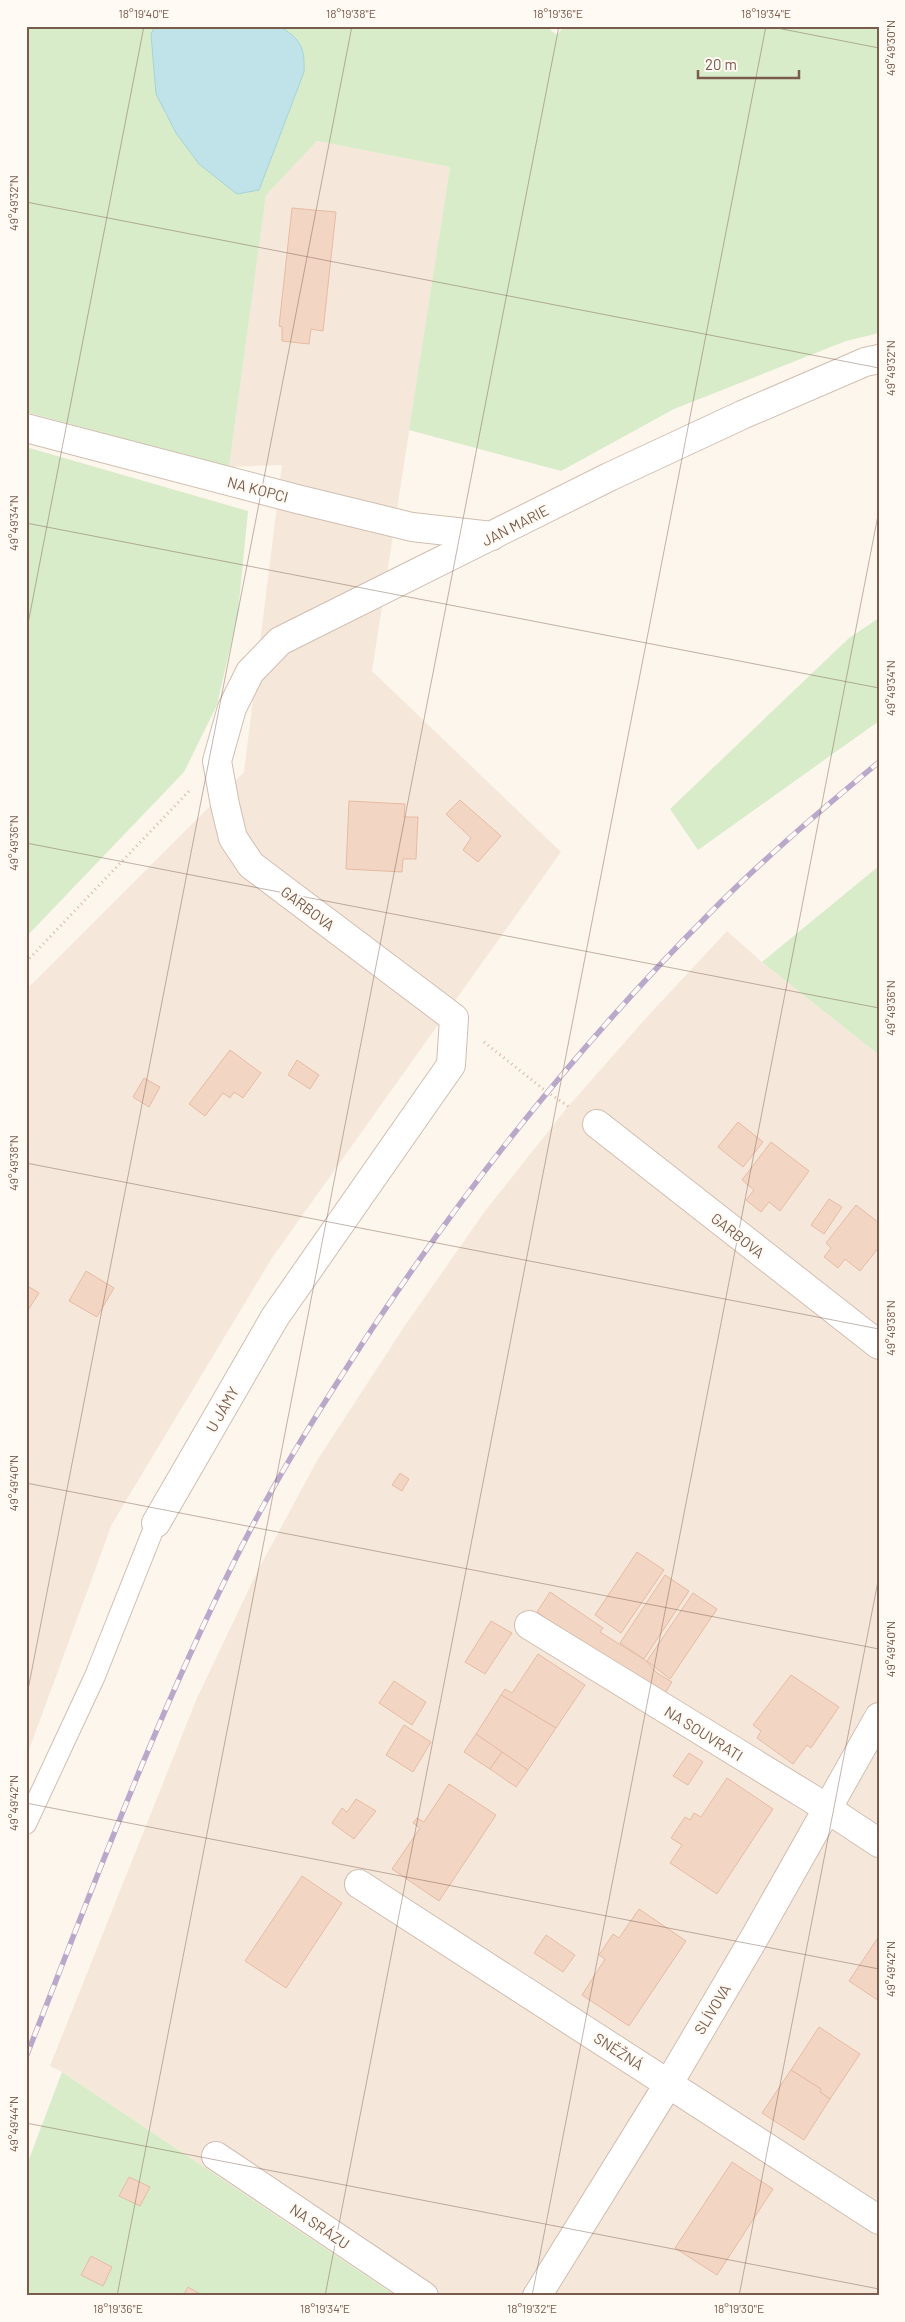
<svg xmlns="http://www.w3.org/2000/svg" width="905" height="2322" viewBox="0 0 905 2322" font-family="Barlow,sans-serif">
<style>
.residential{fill:#f5e8da}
.green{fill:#d8ecc9}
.water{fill:#bfe3e8;stroke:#a5d3da}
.building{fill:#f3d5c3;stroke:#e6bba3}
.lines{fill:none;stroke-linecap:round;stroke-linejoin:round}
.service-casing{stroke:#d1beb0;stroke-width:22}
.minor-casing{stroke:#d1beb0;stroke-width:30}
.path{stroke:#d9b8a5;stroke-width:3;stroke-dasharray:1 4;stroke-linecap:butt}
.service{stroke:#fff;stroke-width:20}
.minor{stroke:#fff;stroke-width:28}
.rail-casing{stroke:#b9a8c9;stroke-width:5.5}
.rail{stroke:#fffaf3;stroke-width:4;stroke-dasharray:11;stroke-linecap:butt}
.ticks{fill:none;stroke:#7a5c4d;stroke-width:1;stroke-opacity:0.45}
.labels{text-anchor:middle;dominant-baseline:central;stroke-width:4;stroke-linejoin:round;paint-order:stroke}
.street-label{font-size:15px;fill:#7a5c4d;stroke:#fffaf3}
.neatline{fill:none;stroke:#7a5c4d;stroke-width:2}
.ticks-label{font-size:12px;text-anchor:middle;fill:#7a5c4d}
</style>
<rect width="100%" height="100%" fill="#fdf6ec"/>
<!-- residential -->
<g class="residential">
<path d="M317,141L450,167L372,671L561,852L272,1258L112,1524L26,1758V990L244,772L282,465L229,467L266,194Z"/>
<path d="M727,931L762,962L879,1055V2296H396L62,2072L50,2066L197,1698L258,1570L318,1459L404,1327L485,1211L566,1109L646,1018Z"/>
</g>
<!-- green -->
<g class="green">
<path d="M26,26H546L557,35L564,26H879V333L846,341L674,409L561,471L409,430L450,167L317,141L266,195L229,467L26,412Z"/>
<path d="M26,447L248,511L238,613L217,705L184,772L26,937Z"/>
<path d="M879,618V721L698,850L670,809L849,638Z"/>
<path d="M879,866V1055L762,962Z"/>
<path d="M62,2072L396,2296H26V2167Z"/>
</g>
<!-- water -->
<path class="water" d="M155,26H279C301,39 305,48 304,72L259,190L237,194L199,164L176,133L156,94L151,34Z"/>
<!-- building -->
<g class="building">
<path d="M292,208L336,212L323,331L311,329L309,344L282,341V327L279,326Z"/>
<path d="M460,800L501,836L478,862L463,850L471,838L446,814Z"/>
<path d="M349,801L405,804L404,817H418L416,859H403L402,872L346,869Z"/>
<path d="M230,1050L261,1073L243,1098L234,1092L230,1098L223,1093L205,1116L189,1104Z"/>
<path d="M297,1060L319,1075L310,1089L288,1075Z"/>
<path d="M144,1078L160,1087L149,1107L133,1097Z"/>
<path d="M738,1122L763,1142L743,1167L718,1147Z"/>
<path d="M771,1142L809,1171L780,1211L769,1202L761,1212L746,1200L754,1190L742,1180Z"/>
<path d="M829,1199L842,1207L824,1234L811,1225Z"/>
<path d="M856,1205L879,1223V1247L860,1271L845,1259L838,1268L824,1257L831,1248L826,1243Z"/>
<path d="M86,1271L114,1288L97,1317L69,1301Z"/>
<path d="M26,1285L39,1293L26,1313Z"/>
<path d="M400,1473L409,1479L402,1491L392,1485Z"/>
<path d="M637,1552L664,1570L621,1633L595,1615Z"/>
<path d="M665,1575L689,1591L644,1659L620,1643Z"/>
<path d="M550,1592L603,1628L600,1632L645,1660L657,1673L672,1682L662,1698L537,1612Z"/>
<path d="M693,1593L717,1609L670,1679L647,1661Z"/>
<path d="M491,1621L512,1633L485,1674L465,1662Z"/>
<path d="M538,1654L585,1685L556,1728L501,1695L505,1689L512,1693Z"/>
<path d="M791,1675L839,1707L811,1748L807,1745L793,1764L757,1738L761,1731L753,1725Z"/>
<path d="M394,1681L426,1702L412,1725L379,1703Z"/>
<path d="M501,1695L556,1728L528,1770L476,1734Z"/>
<path d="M404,1725L431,1742L413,1772L386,1755Z"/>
<path d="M476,1734L502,1752L490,1769L464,1752Z"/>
<path d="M502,1752L528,1770L516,1787L490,1769Z"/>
<path d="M689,1753L703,1762L688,1785L673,1776Z"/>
<path d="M727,1778L773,1809L717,1894L670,1863L682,1845L671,1838L685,1817L690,1820L694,1813L701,1817Z"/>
<path d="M449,1784L496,1815L439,1901L392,1869L420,1828L413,1823L417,1818L424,1822Z"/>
<path d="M356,1799L376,1811L354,1839L332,1823L342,1808L347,1812Z"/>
<path d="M302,1876L342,1903L286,1988L245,1961Z"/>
<path d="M639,1909L686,1941L629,2026L582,1995L605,1959L599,1955L613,1934L619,1938Z"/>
<path d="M546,1935L575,1955L563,1972L534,1953Z"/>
<path d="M879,1936V2001L849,1981Z"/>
<path d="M819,2027L860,2054L830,2099L820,2092L821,2089L791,2070Z"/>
<path d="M791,2070L821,2089L820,2092L830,2099L804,2140L762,2113Z"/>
<path d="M732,2162L773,2189L717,2275L675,2248Z"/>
<path d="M129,2177L150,2187L140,2206L119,2196Z"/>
<path d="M91,2256L112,2267L103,2286L81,2275Z"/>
<path d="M188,2287L204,2296H183Z"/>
</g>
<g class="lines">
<!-- service casing -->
<g class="service-casing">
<path id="service" d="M26,1824L95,1676L156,1523"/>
</g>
<!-- minor casing -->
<g class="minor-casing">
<g id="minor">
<path d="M26,428L297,499L412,527L492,536"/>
<path d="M597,1124L879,1345"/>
<path d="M156,1523L275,1317L451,1065L454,1018L251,865L233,838L225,805L217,761L232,708L250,672L280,641L609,477L742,415L865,362L879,359"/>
<path d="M529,1625L814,1800L879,1843"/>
<path d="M359,1884L879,2220"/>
<path d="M216,2156L424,2296"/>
<path d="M537,2296L669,2083L756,1935L879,1717"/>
</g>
</g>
<!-- path -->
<g class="path">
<path d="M26,962L190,790"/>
<path d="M484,1042L547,1092L571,1108"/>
</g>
<!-- service -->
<use href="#service" class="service"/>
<!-- minor -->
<use href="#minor" class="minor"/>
<!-- rail casing -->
<g class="rail-casing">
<path id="rail" d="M26,2057C92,1890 154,1722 234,1562C271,1486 316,1415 362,1344C463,1190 578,1046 708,915C762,860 820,811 879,762"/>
</g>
<!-- rail -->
<use href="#rail" class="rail"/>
</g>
<!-- ticks -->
<path class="ticks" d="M767,26L879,48M26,202L879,368M26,523L879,688M26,634L144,26M26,843L879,1008M26,1163L879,1329M26,1483L879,1649M26,1700L352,26M26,1803L879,1969M26,2123L879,2289M117,2296L559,26M325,2296L766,26M532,2296L879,510M739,2296L879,1576"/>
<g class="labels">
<!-- street labels -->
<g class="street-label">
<text transform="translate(258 489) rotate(15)">NA KOPCI</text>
<text transform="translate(515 525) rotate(-27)">JAN MARIE</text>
<text transform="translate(308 908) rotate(37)">GARBOVA</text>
<text transform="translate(738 1235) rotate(38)">GARBOVA</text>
<text transform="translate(222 1409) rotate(-60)">U JÁMY</text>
<text transform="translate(704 1733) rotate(32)">NA SOUVRATI</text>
<text transform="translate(712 2009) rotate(-59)">SLÍVOVA</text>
<text transform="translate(619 2051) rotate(33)">SNĚŽNÁ</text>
<text transform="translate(320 2226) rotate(34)">NA SRÁZU</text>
</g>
</g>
<!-- border -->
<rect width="905" height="2322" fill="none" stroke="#fffaf3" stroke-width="55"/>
<!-- scale -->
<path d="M698 70v8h101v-8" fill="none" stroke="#7a5c4d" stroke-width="2.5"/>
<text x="705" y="70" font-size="15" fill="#7a5c4d" stroke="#fffaf3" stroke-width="4" paint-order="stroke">20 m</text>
<rect x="28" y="28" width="850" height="2266" class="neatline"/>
<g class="ticks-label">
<text x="144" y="18">18°19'40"E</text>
<text x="351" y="18">18°19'38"E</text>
<text x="558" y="18">18°19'36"E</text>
<text x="766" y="18">18°19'34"E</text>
<text transform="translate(891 48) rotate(-90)" y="4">49°49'30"N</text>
<text transform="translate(14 203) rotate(-90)" y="4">49°49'32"N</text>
<text transform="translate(891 368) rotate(-90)" y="4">49°49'32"N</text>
<text transform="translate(14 523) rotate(-90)" y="4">49°49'34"N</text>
<text transform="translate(891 688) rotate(-90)" y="4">49°49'34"N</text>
<text transform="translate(14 843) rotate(-90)" y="4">49°49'36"N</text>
<text transform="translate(891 1008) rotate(-90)" y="4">49°49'36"N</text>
<text transform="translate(14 1163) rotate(-90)" y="4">49°49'38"N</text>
<text transform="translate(891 1328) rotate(-90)" y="4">49°49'38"N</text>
<text transform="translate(14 1483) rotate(-90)" y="4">49°49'40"N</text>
<text transform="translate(891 1649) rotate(-90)" y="4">49°49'40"N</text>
<text transform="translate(14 1803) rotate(-90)" y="4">49°49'42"N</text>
<text transform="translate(891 1969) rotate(-90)" y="4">49°49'42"N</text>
<text transform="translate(14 2124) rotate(-90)" y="4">49°49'44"N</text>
<text x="118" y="2313">18°19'36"E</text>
<text x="325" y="2313">18°19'34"E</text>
<text x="532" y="2313">18°19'32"E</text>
<text x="739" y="2313">18°19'30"E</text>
</g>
</svg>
